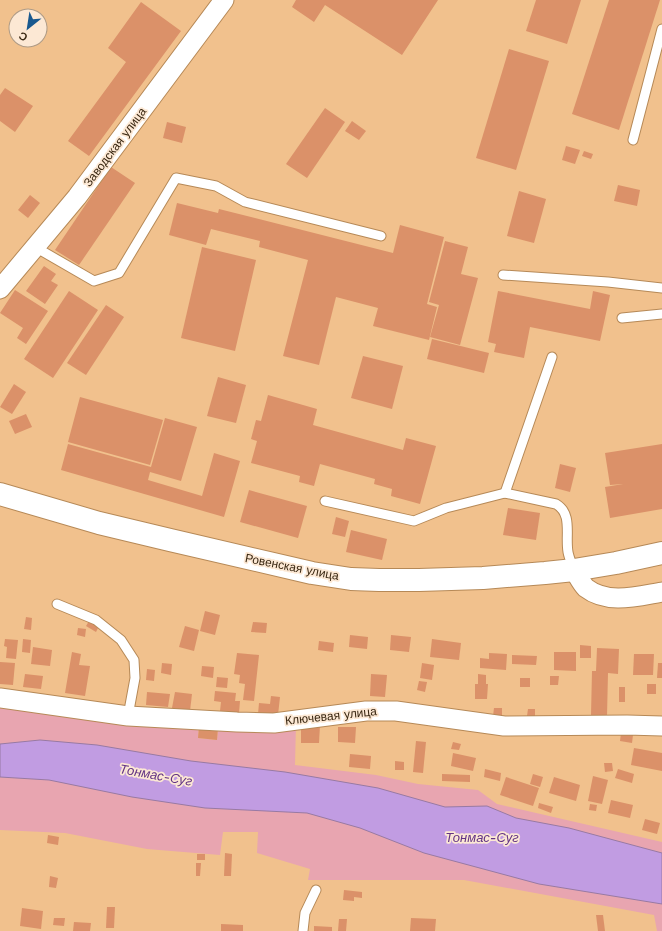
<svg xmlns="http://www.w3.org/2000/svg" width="662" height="931" viewBox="0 0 662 931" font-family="'Work Sans',sans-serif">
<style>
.green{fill:#e8a5b0}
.water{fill:#c19ce2;stroke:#9879a4}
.building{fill:#db9169}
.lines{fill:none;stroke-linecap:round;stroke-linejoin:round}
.lane-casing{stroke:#b68957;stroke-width:11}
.street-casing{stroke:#b68957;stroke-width:21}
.secondary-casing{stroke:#b68957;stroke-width:24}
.lane{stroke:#fff;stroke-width:9}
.street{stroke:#fff;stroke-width:19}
.secondary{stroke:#fff;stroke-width:22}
.labels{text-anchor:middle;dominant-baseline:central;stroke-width:3.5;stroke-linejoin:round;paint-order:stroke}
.street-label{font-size:12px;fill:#392712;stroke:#fce8d4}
.water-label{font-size:13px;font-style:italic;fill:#623384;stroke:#fce8d4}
</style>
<rect width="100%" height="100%" fill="#f1c18d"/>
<!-- green -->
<g class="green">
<path d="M0,704L199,726L198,738L217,740L218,728L296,724L295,765L376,775L418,784L478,790L497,804L662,842V853L569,828L516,818L487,806L445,807L378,788L285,772L191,761L97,745L40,740L0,744Z"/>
<path d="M0,777L49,780L132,797L205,808L307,813L360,828L424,853L539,884L662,904V931H657L654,915L464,880H308L310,869L257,853L258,832H223L220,855L147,849L65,833L0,830Z"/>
</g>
<!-- water -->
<path class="water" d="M40,740L97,745L191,761L285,772L378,788L445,807L487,806L516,818L569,828L662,853V904L539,884L424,853L360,828L307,813L205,808L132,797L49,780L0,777V744Z"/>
<!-- building -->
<g class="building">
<path d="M296,0H438L402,55L325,5L314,22L292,7Z"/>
<path d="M536,0H581L567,44L526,31Z"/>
<path d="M609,0H660L619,130L572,114Z"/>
<path d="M141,2L181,31L89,156L68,141L126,62L108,48Z"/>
<path d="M509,49L549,61L516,170L476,158Z"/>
<path d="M5,88L33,106L15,132L0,121V95Z"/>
<path d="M325,108L345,122L307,178L286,164Z"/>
<path d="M352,121L366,131L359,140L345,131Z"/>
<path d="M167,122L186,127L182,143L163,138Z"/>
<path d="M566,146L580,150L575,164L562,160Z"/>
<path d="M584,151L593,154L591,159L582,156Z"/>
<path d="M111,167L135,183L79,265L55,250Z"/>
<path d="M618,185L640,190L637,206L614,201Z"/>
<path d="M519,191L546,199L534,243L507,236Z"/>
<path d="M30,195L40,203L28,218L18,210Z"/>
<path d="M177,203L218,213L219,209L393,253L400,225L444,237L427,304L437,307L429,340L373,326L378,308L336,297L319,365L283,356L308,260L259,247L260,241L211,229L206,245L169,235Z"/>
<path d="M445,241L468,247L461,274L478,278L460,345L430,337L439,305L429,302Z"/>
<path d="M202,247L256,260L235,351L181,338Z"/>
<path d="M44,266L56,274L51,281L58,285L45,304L26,291Z"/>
<path d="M15,290L48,311L26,344L17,338L23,328L0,313Z"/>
<path d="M69,291L98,310L53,378L24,359Z"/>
<path d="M498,291L590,309L593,291L610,295L600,341L530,327L524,358L494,352L496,344L488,342Z"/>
<path d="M106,305L124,317L86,375L67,363Z"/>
<path d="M432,339L489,353L484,373L427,359Z"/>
<path d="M363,356L403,366L392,409L351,398Z"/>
<path d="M218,377L246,385L236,423L207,416Z"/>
<path d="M14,384L26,392L12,414L0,407Z"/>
<path d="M268,395L317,409L313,425L403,450L406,438L436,446L420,504L391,496L392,489L374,484L375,479L320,464L314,486L299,482L300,476L251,463L257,441L251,439L256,420L261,421Z"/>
<path d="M80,397L163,420L150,465L68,442Z"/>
<path d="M26,414L32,427L15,434L9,421Z"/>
<path d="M165,418L197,427L181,481L150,472L148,480L202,496L214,453L240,461L224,517L61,470L68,444L151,467Z"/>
<path d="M662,444V509L610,518L605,487L623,484L610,485L605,453Z"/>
<path d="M560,464L576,468L570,492L555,488Z"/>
<path d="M249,490L307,506L298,538L240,522Z"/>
<path d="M508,508L540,513L536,540L503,535Z"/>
<path d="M336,517L349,521L345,537L332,534Z"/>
<path d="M351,530L387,539L382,560L346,552Z"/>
<path d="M205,611L220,615L215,635L200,631Z"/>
<path d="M26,617L32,618L31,630L24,629Z"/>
<path d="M89,621L99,626L96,632L86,626Z"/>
<path d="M253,622L267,623L266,633L251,632Z"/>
<path d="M185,626L199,630L194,651L179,647Z"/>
<path d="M78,628L86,629L85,637L77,635Z"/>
<path d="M350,635L368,637L367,649L349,647Z"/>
<path d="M391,635L411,637L409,652L390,650Z"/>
<path d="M5,639L18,640L16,659L6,658L7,647L4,646Z"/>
<path d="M23,639L31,640L30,653L22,652Z"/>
<path d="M432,639L461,643L459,660L430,657Z"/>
<path d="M319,641L334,643L333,652L318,650Z"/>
<path d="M580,645L591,646V658H580Z"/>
<path d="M33,647L52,650L50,666L31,664Z"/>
<path d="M597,648L619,649L618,674L608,673L607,716L591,715L592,671H596Z"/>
<path d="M72,652L81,654L79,665L90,666L85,696L65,693Z"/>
<path d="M554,652H576V671L554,670Z"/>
<path d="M237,653L259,655L254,701L243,700L245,684L239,683L240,675L234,674Z"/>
<path d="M489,653L507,654L506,670L480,668V658L489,659Z"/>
<path d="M634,654H654L653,675H633Z"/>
<path d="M512,655L537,656L536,665L512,664Z"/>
<path d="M0,662L15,663L13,685L0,684Z"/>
<path d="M162,663L172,664L171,675L161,673Z"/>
<path d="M422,663L434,665L432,680L420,678Z"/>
<path d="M658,663H662V678H657Z"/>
<path d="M202,666L214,667L213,678L201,676Z"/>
<path d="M147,669L155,670L154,681L146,680Z"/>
<path d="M25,674L43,676L41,689L23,687Z"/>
<path d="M371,674L387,675L385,697L370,696Z"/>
<path d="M478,674L486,675V684H488L487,699H475V684H478Z"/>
<path d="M550,676H559L558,685H550Z"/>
<path d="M217,677L228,678L227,688L216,687Z"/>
<rect x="520" y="678" width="10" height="9"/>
<path d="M419,681L427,682L425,692L417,690Z"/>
<rect x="647" y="684" width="9" height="10"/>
<rect x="619" y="687" width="6" height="15"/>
<path d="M215,691L236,693L235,701H240L239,713L220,711L221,702L214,701Z"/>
<path d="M147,692L170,694L168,707L146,705Z"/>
<path d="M175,692L192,694L190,711L172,708Z"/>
<path d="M271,696L280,697L278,715L258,714L259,703L270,704Z"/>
<path d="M494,708H502V716H493Z"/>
<path d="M528,709H535V716H527Z"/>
<path d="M301,725H320L319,743H301Z"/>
<path d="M199,726L218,728L217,740L198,738Z"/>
<path d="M338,727H356L355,743L338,742Z"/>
<path d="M621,733L633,735L632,743L620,741Z"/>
<path d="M416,741L426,742L423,773L413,772Z"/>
<path d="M453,742L461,744L459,750L451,749Z"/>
<path d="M634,748L662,753V771L631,765Z"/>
<path d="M453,753L476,758L473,771L451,766Z"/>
<path d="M350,754L371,756L370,769L349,767Z"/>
<path d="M395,761L404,762V770H395Z"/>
<path d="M604,763H612L613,771L605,772Z"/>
<path d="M485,769L501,773L500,781L484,777Z"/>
<path d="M618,769L634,774L632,783L615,778Z"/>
<path d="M442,774L470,775V782L442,781Z"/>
<path d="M533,774L543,777L540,787L530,784Z"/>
<path d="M593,776L608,780L602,804L588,801Z"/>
<path d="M506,777L539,788L533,806L500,795Z"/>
<path d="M554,777L580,785L576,801L549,793Z"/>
<path d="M611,800L633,805L630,818L608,813Z"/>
<path d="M539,803L553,807L551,813L538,808Z"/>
<path d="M590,804L597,805L596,811L589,810Z"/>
<path d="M645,819L660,823L657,834L642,830Z"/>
<path d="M48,835L59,837L58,845L47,843Z"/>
<path d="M225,853L232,854L231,876H224Z"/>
<rect x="197" y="854" width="8" height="6"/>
<path d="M196,863H201L200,876H196Z"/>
<path d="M50,876L58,878L56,888L49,887Z"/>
<path d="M344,890L362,892V898L354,897V901L343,900Z"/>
<path d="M107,907H115L114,928H106Z"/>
<path d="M22,908L43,911L41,929L20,926Z"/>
<path d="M596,915H603L605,931H598Z"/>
<path d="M54,918H65L64,926L53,925Z"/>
<path d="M411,918L436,919L435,931H410Z"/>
<path d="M339,919H347L346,931H338Z"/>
<path d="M74,922L91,923L90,931H73Z"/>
<path d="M221,924L243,925V931H221Z"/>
<path d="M314,926L332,927V931H314Z"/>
</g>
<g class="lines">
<!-- lane casing -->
<g class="lane-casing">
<g id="lane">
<path d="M633,140L662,29"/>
<path d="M35,247L94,281L119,273L176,178L216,186L245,202L381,236"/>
<path d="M503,275L608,282L662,288"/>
<path d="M622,318L662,314"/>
<path d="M505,493L552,357"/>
<path d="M325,501L414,521L446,508L505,493L556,504C573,514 565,535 568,552C569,558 572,564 574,570"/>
<path d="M57,604L96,620L121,640L134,660L135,678L128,716"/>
<path d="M303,931L305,913L316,890"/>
</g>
</g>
<!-- street casing -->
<g class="street-casing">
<g id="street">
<path d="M0,289L77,197L224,0"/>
<path d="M574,570C578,576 581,583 586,588C608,605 638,596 662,592"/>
<path d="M0,698L128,716L237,722L274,723L366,711H396L504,726L627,725L662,726"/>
</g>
</g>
<!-- secondary casing -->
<g class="secondary-casing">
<path id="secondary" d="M0,494L99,523L170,540L312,573L351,579L379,580H419L483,578L545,573L574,570L616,563L662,553"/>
</g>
<!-- lane -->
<use href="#lane" class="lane"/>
<!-- street -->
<use href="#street" class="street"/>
<!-- secondary -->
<use href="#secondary" class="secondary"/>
</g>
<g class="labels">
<!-- street labels -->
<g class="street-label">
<text transform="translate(115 147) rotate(-53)">Заводская улица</text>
<text transform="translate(292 567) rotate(11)">Ровенская улица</text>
<text transform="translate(331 716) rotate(-6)">Ключевая улица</text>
</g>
<!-- water labels -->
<g class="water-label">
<text transform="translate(156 775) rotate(10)">Тонмас-Суг</text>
<text x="482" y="837">Тонмас-Суг</text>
</g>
</g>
<!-- north arrow -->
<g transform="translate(28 28) rotate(210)"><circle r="19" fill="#fce8d4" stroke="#ae9b86"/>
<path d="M0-3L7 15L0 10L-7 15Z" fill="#19598f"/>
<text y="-6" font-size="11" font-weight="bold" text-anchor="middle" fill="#392712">С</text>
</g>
</svg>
